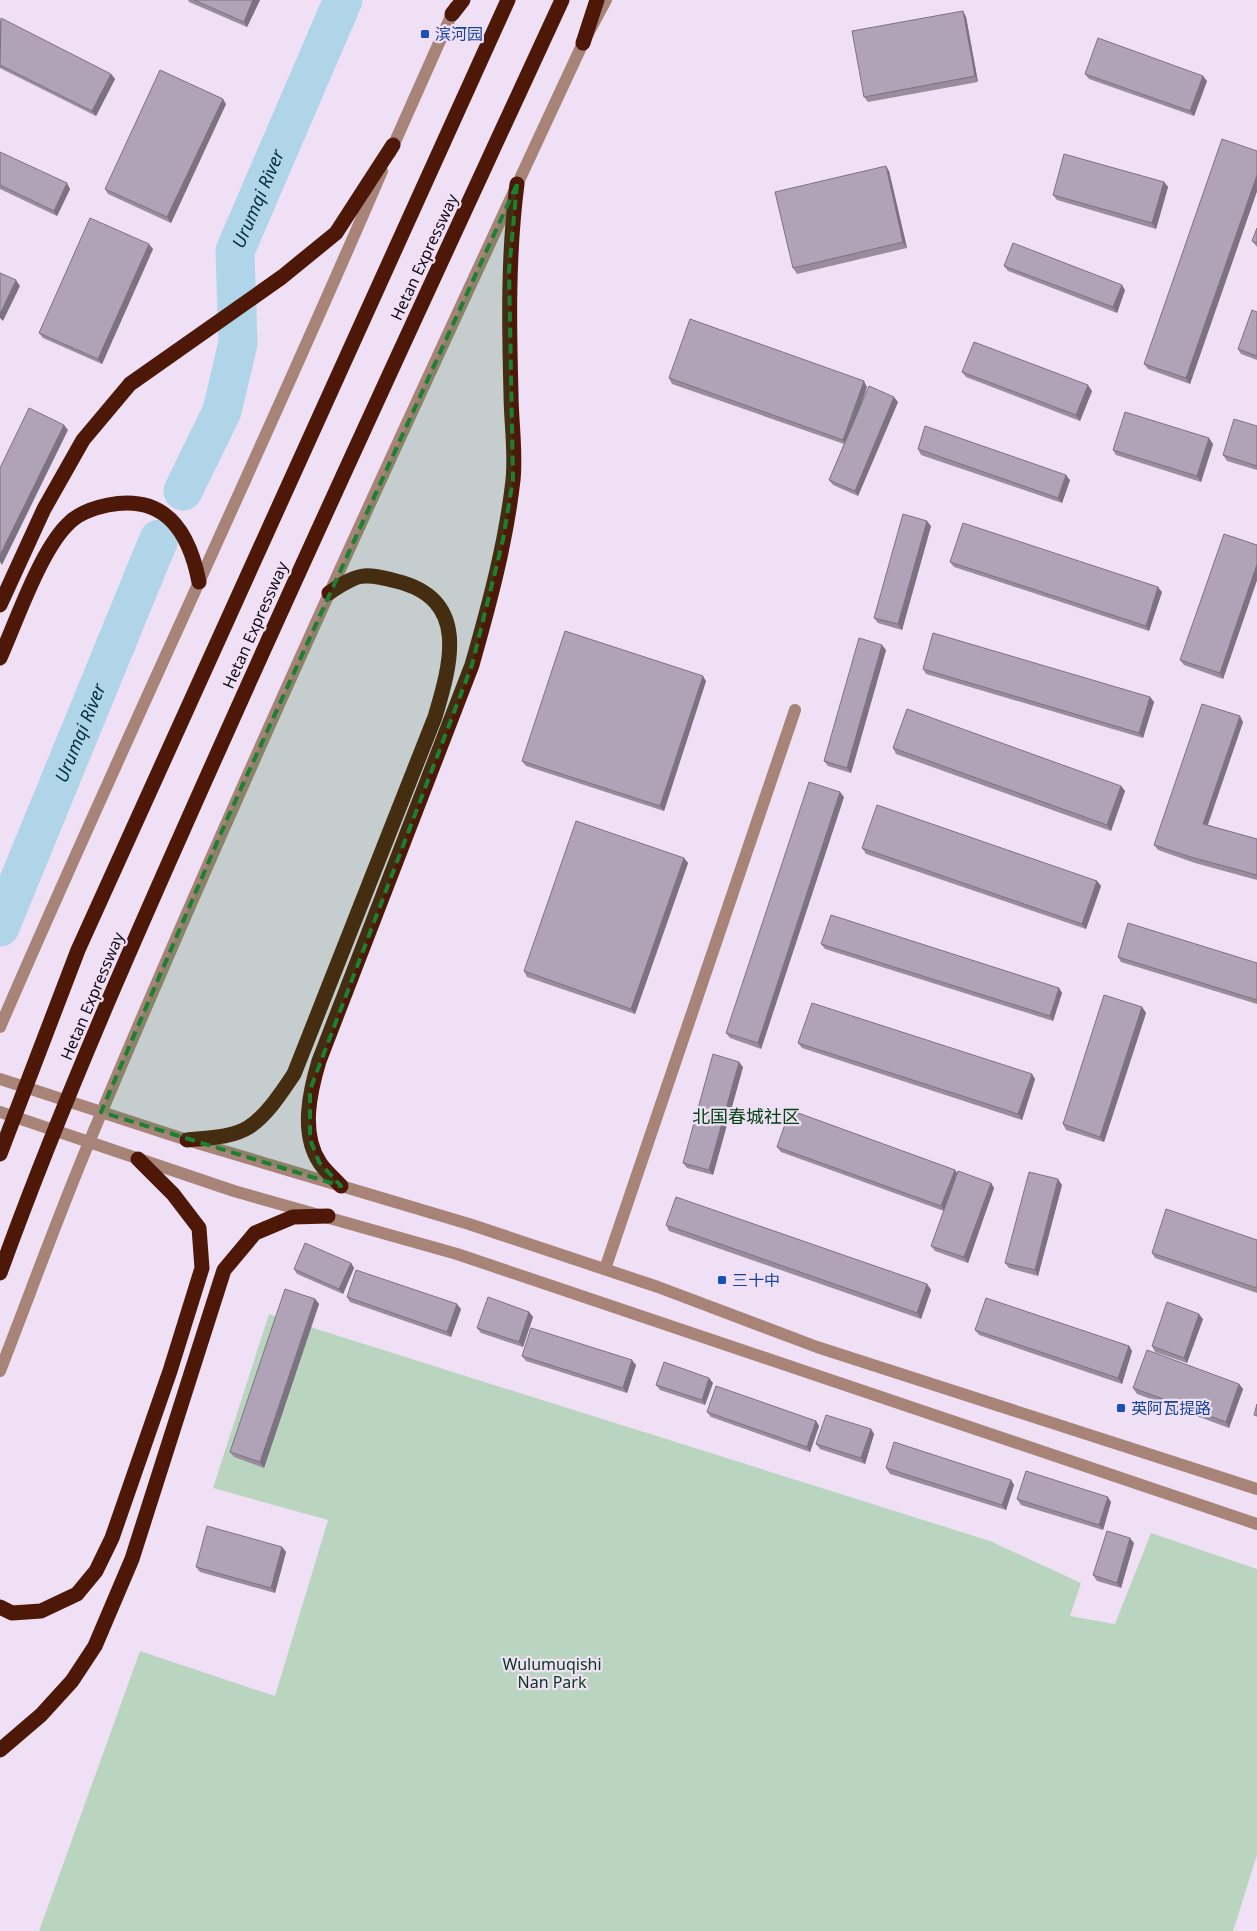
<svg xmlns="http://www.w3.org/2000/svg" width="1257" height="1931" viewBox="0 0 1257 1931" font-family="'Noto Sans','Noto Sans SC',sans-serif">
<style>
.green{fill:#bad5bf}
.lines{fill:none;stroke-linecap:round;stroke-linejoin:round}
.river{stroke:#b0d4e8;stroke-width:39}
.minor{stroke:#a78378;stroke-width:12}
.highway{stroke:#4e1808;stroke-width:15}
.wall{fill:#988c9d}
.shaded-wall{fill:#7c7280}
.building{fill:#b1a3b7;stroke:#7c7280}
.marked{fill:#1c8033;fill-opacity:0.2;stroke:#1c8033;stroke-width:4;stroke-dasharray:10 6;stroke-linejoin:round}
.transit-dot{fill:#1a4fb4;stroke:#f0e0f6;stroke-width:2}
.labels{text-anchor:middle;dominant-baseline:central;stroke-width:4.5;stroke-linejoin:round;paint-order:stroke}
.transit-label{font-size:16px;fill:#164399;stroke:#f0e0f6;text-anchor:start}
.street-label{font-size:16px;fill:#130d14;stroke:#f0e0f6}
.park-label{font-size:16px;fill:#063919;stroke:#f0e0f6}
.water-label{font-size:18px;font-style:italic;fill:#002f44;stroke:#f0e0f6}
.neighbourhood-label{font-size:18px;fill:#004312;stroke:#f0e0f6}
</style>
<rect width="100%" height="100%" fill="#f0e0f6"/>
<!-- green -->
<path class="green" d="M269,1314L990,1541L1081,1583L1070,1616L1115,1624L1151,1533L1257,1569V1855L1233,1931H39L140,1651L275,1696L328,1520L213,1488Z"/>
<g class="lines">
<!-- river -->
<g class="river">
<path id="s1" d="M183,491L222,411L238,343L235,251L343,0"/>
<path id="s2" d="M0,927L159,539"/>
</g>
<!-- minor -->
<g class="minor">
<path d="M390,153L455,7"/>
<path d="M0,1027C124,740 259,458 382,171"/>
<path d="M0,1079L187,1140L469,1224L658,1287L817,1347L1257,1489"/>
<path d="M0,1112L234,1191L457,1254L1257,1524"/>
<path d="M605,1269L795,710"/>
<path d="M0,1371C30,1294 58,1216 90,1140C245,770 414,406 583,43L606,0"/>
</g>
<!-- highway -->
<g class="highway">
<path d="M452,14L463,0"/>
<path d="M583,43L597,0"/>
<path d="M0,605L44,509L83,440L130,384L282,277L336,233L393,145"/>
<path d="M0,658C16,622 40,552 67,525C77,514 93,508 108,505C165,494 189,531 199,582"/>
<path d="M187,1140C206,1138 232,1138 249,1127C268,1114 281,1093 294,1074L435,717C451,663 470,599 396,581C363,572 357,574 329,593"/>
<path d="M0,1154L78,950L508,0"/>
<path d="M341,1186C334,1178 325,1171 320,1163C300,1133 310,1091 319,1061L472,665C489,605 506,543 513,480C516,452 511,421 511,393C509,323 508,254 517,184"/>
<path d="M0,1273C63,1099 138,931 213,763C327,507 445,254 562,0"/>
<path d="M0,1607L12,1613L41,1611L77,1594L96,1571L112,1538L170,1371L202,1268L199,1228L173,1194L138,1159"/>
<path d="M0,1750L41,1715L72,1681L95,1646L132,1559L224,1270L255,1233L293,1217L328,1216"/>
</g>
</g>
<!-- wall -->
<g class="wall">
<path d="M188,0H260L247,27L189,2Z"/>
<path d="M963,11L966,17L978,82L868,102L864,97Z"/>
<path d="M0,20L111,74L115,79L96,116L0,68Z"/>
<path d="M1085,74L1207,81L1194,116L1089,79Z"/>
<path d="M226,104L171,223L108,194L105,189Z"/>
<path d="M1257,151V191L1190,384L1148,369L1144,364Z"/>
<path d="M0,152L70,189L57,216L0,189Z"/>
<path d="M889,171L907,248L797,274L793,268Z"/>
<path d="M1164,182L1168,187L1156,229L1057,200L1053,195Z"/>
<path d="M1257,228V247L1252,241Z"/>
<path d="M153,249L102,364L43,338L39,333Z"/>
<path d="M1004,266L1125,290L1117,313L1008,271Z"/>
<path d="M1257,312V360L1241,354L1238,349Z"/>
<path d="M962,372L1092,391L1080,421L966,377Z"/>
<path d="M669,378L867,387L860,408L898,402L858,496L833,485L829,480L844,444L672,384Z"/>
<path d="M1257,426V470L1227,461L1223,455Z"/>
<path d="M1213,444L1201,482L1116,455L1113,450Z"/>
<path d="M918,449L1070,480L1062,503L921,455Z"/>
<path d="M931,526L902,630L878,623L874,618Z"/>
<path d="M1257,545V580L1223,679L1184,665L1180,660Z"/>
<path d="M950,562L1162,592L1149,631L954,567Z"/>
<path d="M886,650L851,773L828,766L824,761Z"/>
<path d="M923,669L1150,697L1154,702L1143,738L926,674Z"/>
<path d="M706,681L664,811L526,766L522,761Z"/>
<path d="M1243,722L1208,825L1257,839V880L1195,863L1158,850L1154,845Z"/>
<path d="M893,748L1121,786L1125,791L1111,831L896,754Z"/>
<path d="M844,797L761,1049L730,1038L726,1033Z"/>
<path d="M862,848L1097,881L1101,886L1086,929L866,854Z"/>
<path d="M684,858L688,863L635,1014L527,977L524,971Z"/>
<path d="M821,944L1059,988L1062,993L1053,1021L825,949Z"/>
<path d="M1118,957L1257,963V1004L1121,962Z"/>
<path d="M1142,1007L1146,1013L1104,1142L1066,1130L1063,1124Z"/>
<path d="M798,1043L1035,1079L1022,1120L802,1048Z"/>
<path d="M743,1067L713,1175L687,1168L683,1163Z"/>
<path d="M777,1147L955,1170L957,1173L991,1183L994,1188L968,1263L935,1251L931,1246L944,1211L781,1152Z"/>
<path d="M1062,1185L1038,1276L1009,1268L1005,1263Z"/>
<path d="M666,1225L927,1284L931,1290L921,1319L669,1231Z"/>
<path d="M1257,1240V1293L1155,1258L1152,1253Z"/>
<path d="M351,1263L354,1268L343,1294L297,1274L294,1269Z"/>
<path d="M347,1297L461,1309L451,1337L350,1302Z"/>
<path d="M315,1299L319,1304L264,1468L234,1457L230,1452Z"/>
<path d="M529,1312L533,1317L523,1347L481,1333L477,1328Z"/>
<path d="M1203,1319L1187,1363L1155,1352L1152,1346Z"/>
<path d="M975,1330L1129,1346L1132,1351L1122,1384L979,1335Z"/>
<path d="M522,1356L636,1365L627,1393L526,1361Z"/>
<path d="M713,1383L705,1405L660,1390L656,1385Z"/>
<path d="M1239,1384L1243,1389L1229,1428L1137,1394L1133,1388Z"/>
<path d="M707,1412L816,1421L819,1426L810,1452L711,1417Z"/>
<path d="M871,1429L874,1434L865,1464L820,1449L816,1444Z"/>
<path d="M886,1468L1011,1480L1014,1485L1006,1510L890,1474Z"/>
<path d="M1017,1499L1111,1502L1103,1530L1021,1505Z"/>
<path d="M1134,1543L1121,1588L1097,1581L1093,1575Z"/>
<path d="M282,1547L286,1552L275,1593L200,1572L196,1567Z"/>
</g>
<!-- shaded-wall -->
<g class="shaded-wall">
<path d="M253,0H260L247,27L244,22Z"/>
<path d="M963,11L966,17L978,82L975,76Z"/>
<path d="M111,74L115,79L96,116L92,111Z"/>
<path d="M1203,76L1207,81L1194,116L1190,111Z"/>
<path d="M223,99L226,104L171,223L167,217Z"/>
<path d="M886,166L889,171L907,248L903,242Z"/>
<path d="M1257,175V191L1190,384L1186,378Z"/>
<path d="M1164,182L1168,187L1156,229L1152,223Z"/>
<path d="M67,183L70,189L57,216L54,211Z"/>
<path d="M149,244L153,249L102,364L98,359Z"/>
<path d="M16,280L20,286L3,321L0,318V314Z"/>
<path d="M1122,285L1125,290L1117,313L1113,307Z"/>
<path d="M864,381L867,387L846,445L843,440Z"/>
<path d="M1088,385L1092,391L1080,421L1076,415Z"/>
<path d="M894,397L898,402L858,496L855,491Z"/>
<path d="M64,425L68,430L2,565L0,562V555Z"/>
<path d="M1209,438L1213,444L1201,482L1197,476Z"/>
<path d="M1066,475L1070,480L1062,503L1058,498Z"/>
<path d="M927,521L931,526L902,630L898,624Z"/>
<path d="M1257,564V580L1223,679L1220,673Z"/>
<path d="M1158,587L1162,592L1149,631L1146,626Z"/>
<path d="M882,645L886,650L851,773L847,768Z"/>
<path d="M703,676L706,681L664,811L660,806Z"/>
<path d="M1150,697L1154,702L1143,738L1139,733Z"/>
<path d="M1240,716L1243,722L1206,829L1203,824Z"/>
<path d="M1121,786L1125,791L1111,831L1107,825Z"/>
<path d="M840,792L844,797L761,1049L758,1043Z"/>
<path d="M684,858L688,863L635,1014L631,1009Z"/>
<path d="M1097,881L1101,886L1086,929L1082,924Z"/>
<path d="M1059,988L1062,993L1053,1021L1050,1016Z"/>
<path d="M1142,1007L1146,1013L1104,1142L1100,1137Z"/>
<path d="M739,1062L743,1067L713,1175L709,1170Z"/>
<path d="M1032,1074L1035,1079L1022,1120L1018,1114Z"/>
<path d="M955,1170L958,1175L945,1211L941,1206Z"/>
<path d="M1058,1179L1062,1185L1038,1276L1035,1270Z"/>
<path d="M991,1183L994,1188L968,1263L964,1257Z"/>
<path d="M351,1263L354,1268L343,1294L339,1289Z"/>
<path d="M927,1284L931,1290L921,1319L917,1313Z"/>
<path d="M315,1299L319,1304L264,1468L260,1462Z"/>
<path d="M457,1304L461,1309L451,1337L447,1332Z"/>
<path d="M529,1312L533,1317L523,1347L519,1342Z"/>
<path d="M1199,1314L1203,1319L1187,1363L1184,1358Z"/>
<path d="M1129,1346L1132,1351L1122,1384L1118,1378Z"/>
<path d="M632,1360L636,1365L627,1393L623,1388Z"/>
<path d="M709,1378L713,1383L705,1405L702,1400Z"/>
<path d="M1239,1384L1243,1389L1229,1428L1226,1422Z"/>
<path d="M816,1421L819,1426L810,1452L807,1447Z"/>
<path d="M871,1429L874,1434L865,1464L861,1458Z"/>
<path d="M1011,1480L1014,1485L1006,1510L1002,1505Z"/>
<path d="M1108,1497L1111,1502L1103,1530L1099,1525Z"/>
<path d="M1130,1538L1134,1543L1121,1588L1117,1583Z"/>
<path d="M282,1547L286,1552L275,1593L271,1588Z"/>
</g>
<!-- building -->
<g class="building">
<path d="M194,0H253L244,22Z"/>
<path d="M963,11L975,76L864,97L852,31Z"/>
<path d="M1,18L111,74L92,111L0,65Z"/>
<path d="M1098,38L1203,76L1190,111L1085,74Z"/>
<path d="M160,70L223,99L167,217L105,189Z"/>
<path d="M1222,139L1257,151V175L1186,378L1144,364Z"/>
<path d="M0,152L67,183L54,211L0,185Z"/>
<path d="M1064,154L1164,182L1152,223L1053,195Z"/>
<path d="M886,166L903,242L793,268L775,192Z"/>
<path d="M90,218L149,244L98,359L39,333Z"/>
<path d="M1257,228V243L1252,241Z"/>
<path d="M1013,243L1122,285L1113,307L1004,266Z"/>
<path d="M0,273L16,280L0,314Z"/>
<path d="M1252,310L1257,312V356L1238,349Z"/>
<path d="M690,319L864,381L843,440L669,378Z"/>
<path d="M974,342L1088,385L1076,415L962,372Z"/>
<path d="M869,386L894,397L855,491L829,480Z"/>
<path d="M29,408L64,425L0,555V468Z"/>
<path d="M1125,412L1209,438L1197,476L1113,450Z"/>
<path d="M1234,419L1257,426V466L1223,455Z"/>
<path d="M925,426L1066,475L1058,498L918,449Z"/>
<path d="M903,514L927,521L898,624L874,618Z"/>
<path d="M963,523L1158,587L1146,626L950,562Z"/>
<path d="M1224,534L1257,545V564L1220,673L1180,660Z"/>
<path d="M565,631L703,676L660,806L522,761Z"/>
<path d="M933,633L1150,697L1139,733L923,669Z"/>
<path d="M859,638L882,645L847,768L824,761Z"/>
<path d="M1202,704L1240,716L1203,824L1257,839V875L1191,857L1154,845Z"/>
<path d="M907,709L1121,786L1107,825L893,748Z"/>
<path d="M809,782L840,792L758,1043L726,1033Z"/>
<path d="M877,805L1097,881L1082,924L862,848Z"/>
<path d="M576,821L684,858L631,1009L524,971Z"/>
<path d="M831,915L1059,988L1050,1016L821,944Z"/>
<path d="M1128,923L1257,963V1000L1118,957Z"/>
<path d="M1104,995L1142,1007L1100,1137L1063,1124Z"/>
<path d="M812,1003L1032,1074L1018,1114L798,1043Z"/>
<path d="M713,1054L739,1062L709,1170L683,1163Z"/>
<path d="M790,1110L955,1170L941,1206L777,1147Z"/>
<path d="M958,1171L991,1183L964,1257L931,1246Z"/>
<path d="M1029,1172L1058,1179L1035,1270L1005,1263Z"/>
<path d="M676,1197L927,1284L917,1313L666,1225Z"/>
<path d="M1166,1209L1257,1240V1288L1152,1253Z"/>
<path d="M305,1243L351,1263L339,1289L294,1269Z"/>
<path d="M356,1270L457,1304L447,1332L347,1297Z"/>
<path d="M285,1289L315,1299L260,1462L230,1452Z"/>
<path d="M488,1297L529,1312L519,1342L477,1328Z"/>
<path d="M986,1298L1129,1346L1118,1378L975,1330Z"/>
<path d="M1167,1302L1199,1314L1184,1358L1152,1346Z"/>
<path d="M531,1328L632,1360L623,1388L522,1356Z"/>
<path d="M1147,1350L1239,1384L1226,1422L1133,1388Z"/>
<path d="M664,1362L709,1378L702,1400L656,1385Z"/>
<path d="M716,1386L816,1421L807,1447L707,1412Z"/>
<path d="M1257,1404V1416L1254,1415Z"/>
<path d="M826,1415L871,1429L861,1458L816,1444Z"/>
<path d="M894,1442L1011,1480L1002,1505L886,1468Z"/>
<path d="M1026,1471L1108,1497L1099,1525L1017,1499Z"/>
<path d="M207,1526L282,1547L271,1588L196,1567Z"/>
<path d="M1107,1531L1130,1538L1117,1583L1093,1575Z"/>
</g>
<!-- marked area -->
<path class="marked" d="M517,184L509,271L513,479L503,540L472,665L310,1090V1139L319,1162L341,1186L101,1112L228,817Z"/>
<!-- markers -->
<g class="transit-dot">
<rect x="420" y="29" width="10" height="10" rx="2.5"/>
<rect x="717" y="1275" width="10" height="10" rx="2.5"/>
<rect x="1116" y="1403" width="10" height="10" rx="2.5"/>
</g>
<g class="labels">
<!-- transit labels -->
<g class="transit-label">
<text x="435" y="34">滨河园</text>
<text x="732" y="1280">三十中</text>
<text x="1131" y="1408">英阿瓦提路</text>
</g>
<!-- street labels -->
<g class="street-label">
<text transform="translate(424 257) rotate(-65)">Hetan Expressway</text>
<text transform="translate(255 625) rotate(-66)">Hetan Expressway</text>
<text transform="translate(92 996) rotate(-67)">Hetan Expressway</text>
</g>
<!-- park labels -->
<g class="park-label">
<text x="552" y="1664">Wulumuqishi<tspan x="552" dy="18">Nan Park</tspan></text>
</g>
<!-- water labels -->
<g class="water-label">
<text stroke="none"><textPath href="#s1" startOffset="308">Urumqi River</textPath></text>
<text stroke="none"><textPath href="#s2" startOffset="210">Urumqi River</textPath></text>
</g>
<!-- neighbourhood labels -->
<g class="neighbourhood-label">
<text x="746" y="1116">北国春城社区</text>
</g>
</g>
</svg>
